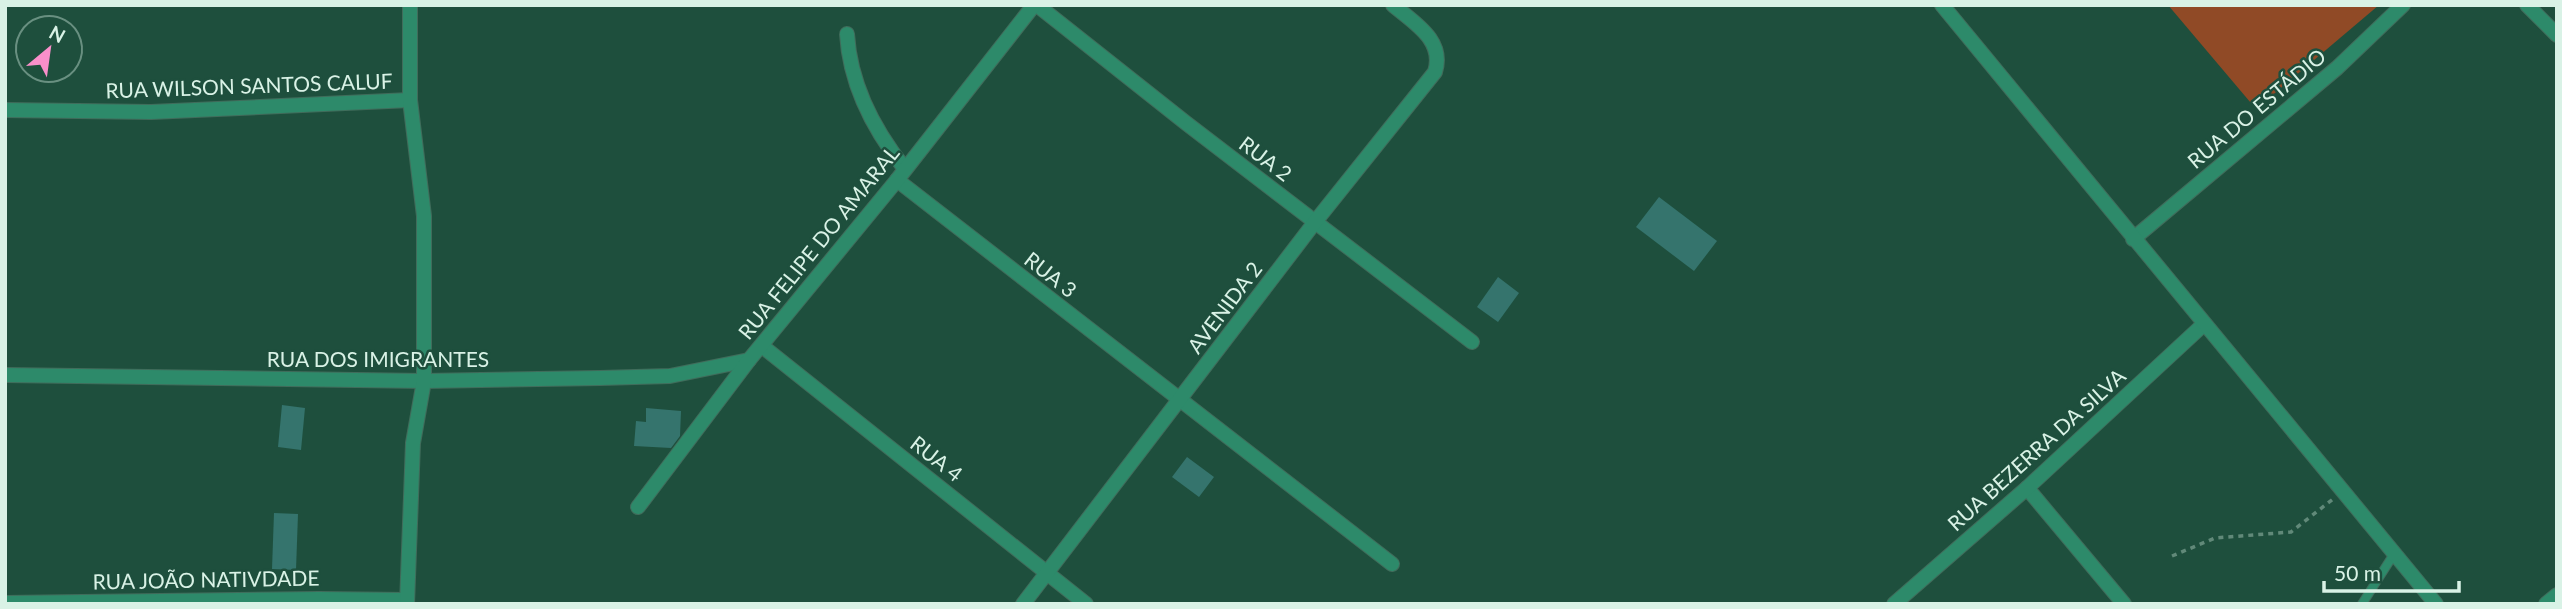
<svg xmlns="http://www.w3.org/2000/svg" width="2562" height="609" viewBox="0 0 2562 609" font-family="Lato,sans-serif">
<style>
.green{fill:#904a26}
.building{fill:#35746d}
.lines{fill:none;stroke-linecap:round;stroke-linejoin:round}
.service-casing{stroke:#406c5b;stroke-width:10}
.minor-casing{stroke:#406c5b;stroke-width:16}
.tertiary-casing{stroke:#406c5b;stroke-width:16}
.path{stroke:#618979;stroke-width:3.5;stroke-dasharray:5 5;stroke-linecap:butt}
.service{stroke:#2d8a6a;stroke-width:8}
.minor{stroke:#2d8a6a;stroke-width:14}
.tertiary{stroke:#2d8a6a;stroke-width:14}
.labels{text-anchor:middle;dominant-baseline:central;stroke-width:5;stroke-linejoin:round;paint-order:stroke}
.street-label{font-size:21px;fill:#d9f2e6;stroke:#1e4f3d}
</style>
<rect width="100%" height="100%" fill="#1e4f3d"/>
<!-- green -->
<path class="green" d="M2168,5H2379L2256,109Z"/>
<!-- building -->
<g class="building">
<path d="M1659,197L1717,241L1694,271L1636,227Z"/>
<path d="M1498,277L1519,293L1498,322L1477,307Z"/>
<path d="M282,405L305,408L301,450L278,447Z"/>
<path d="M646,408L681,411L680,436L671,448L634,446L636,421L646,422Z"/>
<path d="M1187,457L1214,477L1199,497L1172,477Z"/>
<path d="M274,513L298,514L296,570L272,569Z"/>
</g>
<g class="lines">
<!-- service casing -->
<g class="service-casing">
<path id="service" d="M2362,604L2394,554"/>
</g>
<!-- minor casing -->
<g class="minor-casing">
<g id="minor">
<path d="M1037,5L1186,123L1472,342"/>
<path d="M2527,5L2557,35"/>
<path d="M847,34C850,85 873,129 905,169"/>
<path d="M5,110L151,112L410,100"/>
<path d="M897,180L1392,564"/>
<path d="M2133,239L2337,68L2403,5"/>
<path d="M762,346L1086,604"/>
<path d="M5,375L424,381L600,378L670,376L749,360"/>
<path d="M2027,488L2124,604"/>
<path d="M638,507L749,360L897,180L1034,5"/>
<path d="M5,603L319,599L407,600"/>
<path d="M407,604L413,443L424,381V216L410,100V5"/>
<path d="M1023,604L1315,222L1435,72C1445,40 1414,23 1393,5"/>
<path d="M1894,604L2027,488L2204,324"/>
<path d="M2546,604L2557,595"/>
</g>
</g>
<!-- tertiary casing -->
<g class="tertiary-casing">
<path id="tertiary" d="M1942,5L2436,604"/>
</g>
<!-- path -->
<path class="path" d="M2172,556L2215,538L2291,532L2333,499"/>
<!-- service -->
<use href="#service" class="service"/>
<!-- minor -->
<use href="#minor" class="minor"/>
<!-- tertiary -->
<use href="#tertiary" class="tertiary"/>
</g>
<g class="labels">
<!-- street labels -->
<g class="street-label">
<text transform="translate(249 85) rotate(-2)">RUA WILSON SANTOS CALUF</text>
<text transform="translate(2256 108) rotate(-40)">RUA DO ESTÁDIO</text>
<text transform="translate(1266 158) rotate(37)">RUA 2</text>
<text transform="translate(818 242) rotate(-51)">RUA FELIPE DO AMARAL</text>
<text transform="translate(1051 274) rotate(38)">RUA 3</text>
<text transform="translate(1224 307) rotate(-53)">AVENIDA 2</text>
<text x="378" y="358">RUA DOS IMIGRANTES</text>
<text transform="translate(2036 449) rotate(-42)">RUA BEZERRA DA SILVA</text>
<text transform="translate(937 458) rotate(38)">RUA 4</text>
<text transform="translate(206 579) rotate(-1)">RUA JOÃO NATIVDADE</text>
</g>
</g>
<!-- border -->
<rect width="2562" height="609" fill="none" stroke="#d9f2e6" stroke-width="14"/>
<!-- north arrow -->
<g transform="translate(49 49) rotate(29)"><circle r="33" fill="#1e4f3d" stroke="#699081" stroke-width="2"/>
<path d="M0-5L12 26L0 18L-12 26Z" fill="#f98fca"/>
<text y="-10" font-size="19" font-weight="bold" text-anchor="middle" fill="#d9f2e6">N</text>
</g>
<!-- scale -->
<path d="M2324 581v10h135v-10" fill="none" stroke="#d9f2e6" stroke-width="3.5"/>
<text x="2334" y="581" font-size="21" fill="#d9f2e6" stroke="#1e4f3d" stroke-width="5" paint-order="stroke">50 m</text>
</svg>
